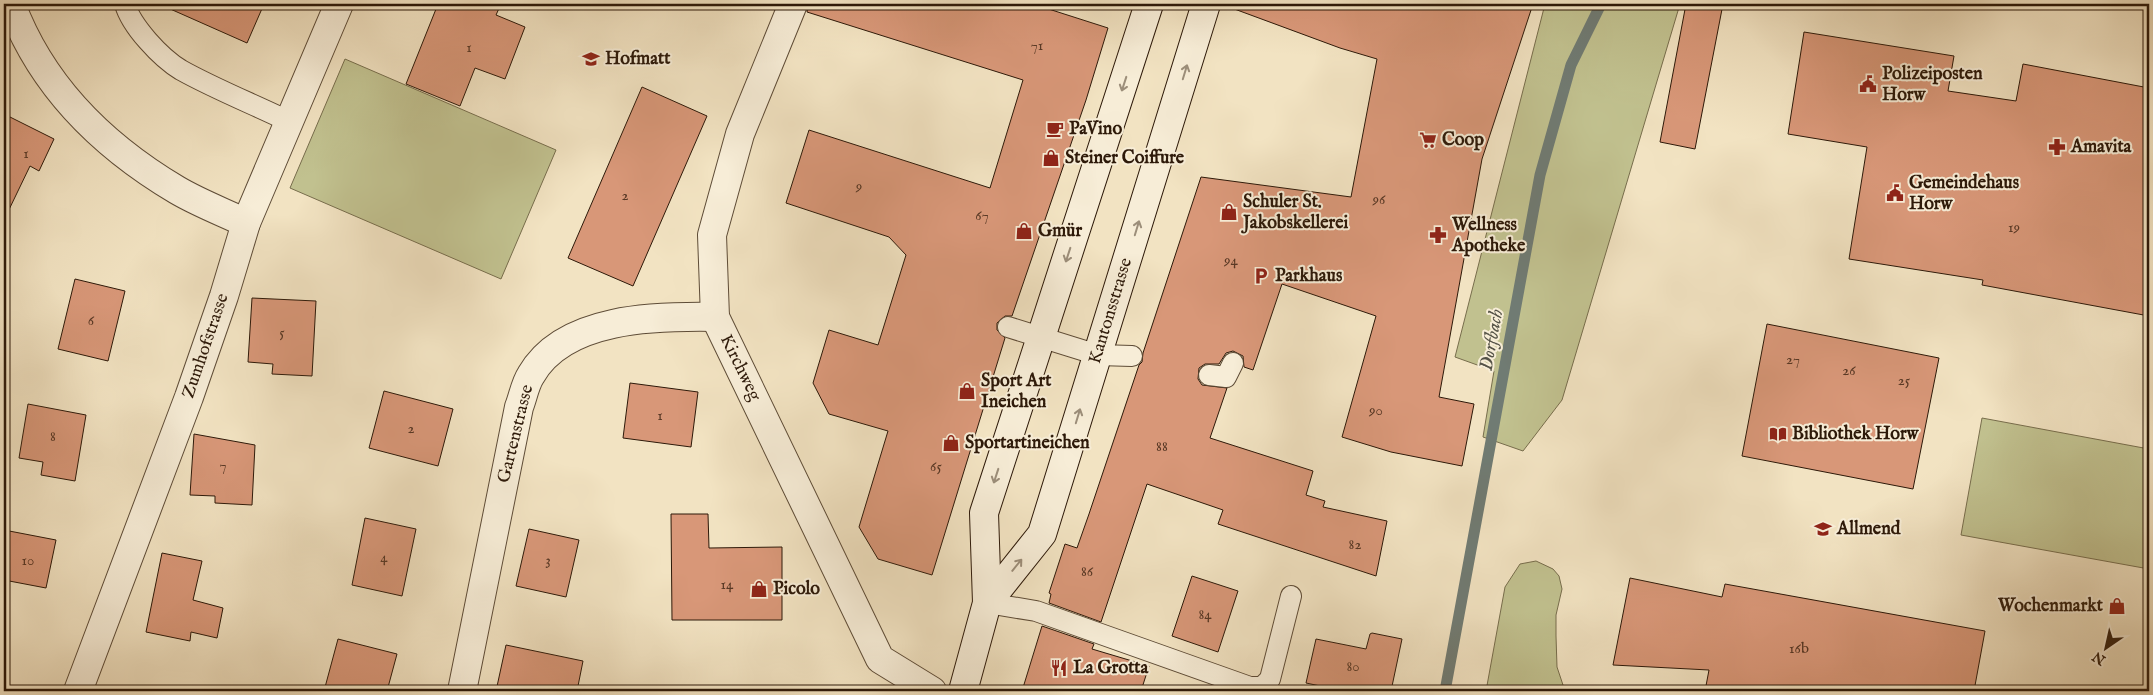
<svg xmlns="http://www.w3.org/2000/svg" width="2153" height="695" viewBox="0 0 2153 695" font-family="'IM FELL English',serif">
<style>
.green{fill:#c1c18f;stroke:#776d4c}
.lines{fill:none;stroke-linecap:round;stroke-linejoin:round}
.stream{stroke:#707b73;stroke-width:11}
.building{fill:#d89778;stroke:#2d1909}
.lane-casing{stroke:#5e4c37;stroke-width:22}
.street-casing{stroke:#5e4c37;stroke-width:30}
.secondary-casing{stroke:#2d1909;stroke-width:30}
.lane{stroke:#f7edd7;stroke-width:20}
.street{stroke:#f7edd7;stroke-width:28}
.secondary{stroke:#f7edd7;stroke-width:28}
.oneway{stroke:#9c8e7a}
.labels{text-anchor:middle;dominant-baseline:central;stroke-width:4;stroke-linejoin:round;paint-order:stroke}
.number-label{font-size:15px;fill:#583825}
.poi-label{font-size:18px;font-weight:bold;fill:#2d1909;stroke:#f7edd7;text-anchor:start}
.street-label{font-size:18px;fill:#2d1909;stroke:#f7edd7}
.water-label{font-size:19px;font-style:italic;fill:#545247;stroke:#f7edd7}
</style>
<rect width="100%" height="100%" fill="#f2e3c2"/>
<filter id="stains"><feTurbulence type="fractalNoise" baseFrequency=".004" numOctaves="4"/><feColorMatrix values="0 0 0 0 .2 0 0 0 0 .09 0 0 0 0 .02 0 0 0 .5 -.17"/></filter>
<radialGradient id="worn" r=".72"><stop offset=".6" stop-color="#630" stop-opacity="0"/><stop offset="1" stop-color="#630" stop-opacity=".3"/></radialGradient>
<!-- green -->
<g class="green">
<path d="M1545,4H1680L1562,400L1523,451L1483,437L1494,371L1455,357Z"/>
<path d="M345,59L556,150L501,279L290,188Z"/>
<path d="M1982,418L2149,449V569L1961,535Z"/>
<path d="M1536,561L1553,569L1559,576L1562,589L1556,615V636L1557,667L1565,691H1486L1505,587L1520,564Z"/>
</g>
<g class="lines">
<!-- stream -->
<path class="stream" d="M1445,691L1540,175L1571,65L1601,4"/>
</g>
<!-- building -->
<g class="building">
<path d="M159,4H264L247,43Z"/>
<path d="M438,4H501L496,15L525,27L505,79L475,68L460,106L406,84Z"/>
<path d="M808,4H1033L1108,28L1086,100L1012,316H1005L997,323V330L1005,338L932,575L878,559L859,527L888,431L829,414L813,383L829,330L878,345L906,255L889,237L786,203L809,130L990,188L1023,80L807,12Z"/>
<path d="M1230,4H1533L1482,159L1439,397L1474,404L1462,466L1391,452L1342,437L1376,316L1282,284L1253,370L1244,367L1243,356L1233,351L1226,353L1219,364H1205L1199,368L1198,379L1202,385L1227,388L1210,438L1313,471L1306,495L1325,501L1323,507L1387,521L1376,576L1218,524L1223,510L1147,484L1101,622L1049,603L1051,594L1049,593L1065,544L1077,548L1089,514L1139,365L1142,362L1143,353L1201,177L1351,197L1377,59L1340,48L1229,7Z"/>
<path d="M1686,4H1723L1695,149L1660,142Z"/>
<path d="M1804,32L1954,56L1948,91L2016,101L2023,64L2149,88V316L1982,285L1983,280L1849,259L1867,147L1788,134Z"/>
<path d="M642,87L707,116L633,286L568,258Z"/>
<path d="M4,114L54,139L39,171L30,166L4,220Z"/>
<path d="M75,279L125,291L108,361L58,349Z"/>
<path d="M252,298L316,301L312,376L272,374L273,364L248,362Z"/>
<path d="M1767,324L1939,358L1913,489L1742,456Z"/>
<path d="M630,383L698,392L691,447L623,438Z"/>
<path d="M384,391L453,409L438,466L369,448Z"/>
<path d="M28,404L86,415L75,481L41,475L43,462L19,458Z"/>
<path d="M194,434L255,445L252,505L215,503V496L190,495Z"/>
<path d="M671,514H708L709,548L782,547V620H672Z"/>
<path d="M365,518L416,529L402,596L352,585Z"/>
<path d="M529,529L579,540L566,597L516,586Z"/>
<path d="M4,530L56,540L46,588L4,580Z"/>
<path d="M162,553L202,561L193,600L223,608L217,638L191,632L190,641L146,632Z"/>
<path d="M1192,576L1238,591L1218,652L1172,636Z"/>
<path d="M1630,578L1722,597L1725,584L1985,631L1974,691H1705L1709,670L1613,665Z"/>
<path d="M1042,626L1094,644L1092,649L1149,666L1141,691H1022Z"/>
<path d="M1372,633L1402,639L1391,691H1344L1306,683L1316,639L1366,649L1370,634Z"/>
<path d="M338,639L397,654L387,691H324Z"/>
<path d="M506,645L583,661L577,691H496Z"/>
</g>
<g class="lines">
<!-- lane casing -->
<g class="lane-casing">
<g id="lane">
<path d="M125,4C131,26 161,58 181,70C215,89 253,104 288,121"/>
<path d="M1008,327L1098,355L1132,356"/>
<path d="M1209,375L1226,377L1233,363"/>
<path d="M987,603L1036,611L1250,687H1262L1270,679L1291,596"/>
</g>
</g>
<!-- street casing -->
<g class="street-casing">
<g id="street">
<path d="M11,4C41,85 103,146 177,190C199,203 223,212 246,223"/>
<path d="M793,4L740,134L712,235L715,317L880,659L932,691"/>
<path d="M78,691L189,397L224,296L246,223L339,4"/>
<path d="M462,691L519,407C523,397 525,384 531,375C564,317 656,316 715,317"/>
</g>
</g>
<!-- secondary casing -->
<g class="secondary-casing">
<g id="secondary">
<path d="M987,603L1042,534L1206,4"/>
<path d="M963,691L987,603L984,513L1149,4"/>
</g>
</g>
<!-- lane -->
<use href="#lane" class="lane"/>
<!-- street -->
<use href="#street" class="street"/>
<!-- secondary -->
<use href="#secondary" class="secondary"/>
</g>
<!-- one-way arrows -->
<defs><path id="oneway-shaft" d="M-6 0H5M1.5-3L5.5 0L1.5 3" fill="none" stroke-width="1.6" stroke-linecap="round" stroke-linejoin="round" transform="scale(1.25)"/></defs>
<g class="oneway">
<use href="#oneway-shaft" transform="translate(1185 72) rotate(-73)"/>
<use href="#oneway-shaft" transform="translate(1124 84) rotate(108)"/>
<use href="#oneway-shaft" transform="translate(1137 228) rotate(-73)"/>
<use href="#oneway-shaft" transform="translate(1068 255) rotate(108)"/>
<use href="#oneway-shaft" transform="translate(1078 416) rotate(-73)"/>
<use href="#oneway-shaft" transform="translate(996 476) rotate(108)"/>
<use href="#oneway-shaft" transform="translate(1017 565) rotate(-51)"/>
</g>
<!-- icons -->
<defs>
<g id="school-bare" transform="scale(1.35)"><path d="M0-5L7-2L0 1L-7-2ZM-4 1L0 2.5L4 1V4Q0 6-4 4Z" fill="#8f2418" stroke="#f7edd7" stroke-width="2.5" paint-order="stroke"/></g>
<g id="civic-bare" transform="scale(1.35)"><path d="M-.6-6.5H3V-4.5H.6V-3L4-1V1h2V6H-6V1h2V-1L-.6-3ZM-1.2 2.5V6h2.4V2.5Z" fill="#8f2418" stroke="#f7edd7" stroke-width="2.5" paint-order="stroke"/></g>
<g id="cafe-bare" transform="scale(1.35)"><path d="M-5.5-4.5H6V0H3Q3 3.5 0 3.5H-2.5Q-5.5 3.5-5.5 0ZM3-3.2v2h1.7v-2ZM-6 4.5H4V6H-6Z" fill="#8f2418" stroke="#f7edd7" stroke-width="2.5" paint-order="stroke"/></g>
<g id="supermarket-bare" transform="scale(1.35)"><path d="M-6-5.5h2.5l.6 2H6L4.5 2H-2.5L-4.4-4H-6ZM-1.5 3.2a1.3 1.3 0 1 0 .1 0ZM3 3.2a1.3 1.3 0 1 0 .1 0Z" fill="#8f2418" stroke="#f7edd7" stroke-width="2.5" paint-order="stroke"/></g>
<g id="pharmacy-bare" transform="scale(1.35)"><path d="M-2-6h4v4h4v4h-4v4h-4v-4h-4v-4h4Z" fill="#8f2418" stroke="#f7edd7" stroke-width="2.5" paint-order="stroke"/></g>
<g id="shop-bare" transform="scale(1.35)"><path d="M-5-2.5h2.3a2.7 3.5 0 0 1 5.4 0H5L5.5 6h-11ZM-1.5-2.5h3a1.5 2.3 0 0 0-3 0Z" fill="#8f2418" stroke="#f7edd7" stroke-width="2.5" paint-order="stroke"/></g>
<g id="parking-bare" transform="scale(1.35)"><path d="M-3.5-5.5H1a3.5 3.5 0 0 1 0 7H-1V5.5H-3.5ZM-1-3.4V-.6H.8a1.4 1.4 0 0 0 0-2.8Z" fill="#8f2418" stroke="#f7edd7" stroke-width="2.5" paint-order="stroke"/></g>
<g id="library-bare" transform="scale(1.35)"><path d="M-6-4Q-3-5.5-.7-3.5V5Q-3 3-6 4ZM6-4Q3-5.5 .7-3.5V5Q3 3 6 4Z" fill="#8f2418" stroke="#f7edd7" stroke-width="2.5" paint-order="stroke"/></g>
<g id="restaurant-bare" transform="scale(1.35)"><path d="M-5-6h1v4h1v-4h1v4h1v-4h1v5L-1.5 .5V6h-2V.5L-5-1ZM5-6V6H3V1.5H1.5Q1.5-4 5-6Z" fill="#8f2418" stroke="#f7edd7" stroke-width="2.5" paint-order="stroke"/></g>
</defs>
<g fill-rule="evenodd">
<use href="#school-bare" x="591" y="59"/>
<use href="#civic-bare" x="1868" y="84"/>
<use href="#cafe-bare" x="1055" y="129"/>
<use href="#supermarket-bare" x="1428" y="140"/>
<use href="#pharmacy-bare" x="2057" y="147"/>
<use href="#shop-bare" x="1051" y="158"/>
<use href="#civic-bare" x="1895" y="193"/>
<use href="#shop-bare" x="1229" y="212"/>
<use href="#shop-bare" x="1024" y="231"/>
<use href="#pharmacy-bare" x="1438" y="235"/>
<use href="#parking-bare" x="1261" y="276"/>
<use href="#shop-bare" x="967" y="391"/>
<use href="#library-bare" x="1778" y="434"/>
<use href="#shop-bare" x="951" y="443"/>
<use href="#school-bare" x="1823" y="529"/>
<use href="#shop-bare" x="759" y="589"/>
<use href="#shop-bare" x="2117" y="606"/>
<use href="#restaurant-bare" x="1059" y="668"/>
</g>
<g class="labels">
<!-- number labels -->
<g class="number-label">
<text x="1037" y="45">71</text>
<text x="469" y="47">1</text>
<text x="26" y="153">1</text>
<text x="859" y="186">9</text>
<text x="625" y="195">2</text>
<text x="1379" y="199">96</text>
<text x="982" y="215">67</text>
<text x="2014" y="227">19</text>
<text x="1231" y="260">94</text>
<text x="91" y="320">6</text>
<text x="282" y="332">5</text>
<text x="1793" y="359">27</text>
<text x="1849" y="370">26</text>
<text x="1904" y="380">25</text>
<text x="1376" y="410">90</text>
<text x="660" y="415">1</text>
<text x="411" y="428">2</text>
<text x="53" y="436">8</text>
<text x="1162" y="446">88</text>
<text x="223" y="465">7</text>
<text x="936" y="466">65</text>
<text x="1355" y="544">82</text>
<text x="384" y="557">4</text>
<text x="28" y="560">10</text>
<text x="548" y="560">3</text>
<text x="1087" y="571">86</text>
<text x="727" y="584">14</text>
<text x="1205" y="614">84</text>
<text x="1799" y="648">16b</text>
<text x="1353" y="666">80</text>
</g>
<!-- poi labels -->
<g class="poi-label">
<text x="605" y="59">Hofmatt</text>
<text x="1882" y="74">Polizeiposten<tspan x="1882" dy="21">Horw</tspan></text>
<text x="1069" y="129">PaVino</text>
<text x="1442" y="140">Coop</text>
<text x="2071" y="147">Amavita</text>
<text x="1065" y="158">Steiner Coiffure</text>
<text x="1909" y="183">Gemeindehaus<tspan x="1909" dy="21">Horw</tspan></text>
<text x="1243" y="202">Schuler St.<tspan x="1243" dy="21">Jakobskellerei</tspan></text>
<text x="1452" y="225">Wellness<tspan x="1452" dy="21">Apotheke</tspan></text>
<text x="1038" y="231">Gmür</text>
<text x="1275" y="276">Parkhaus</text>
<text x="981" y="381">Sport Art<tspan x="981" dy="21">Ineichen</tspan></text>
<text x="1792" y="434">Bibliothek Horw</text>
<text x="965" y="443">Sportartineichen</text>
<text x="1837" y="529">Allmend</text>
<text x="773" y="589">Picolo</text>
<text x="2103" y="606" text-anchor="end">Wochenmarkt</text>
<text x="1073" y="668">La Grotta</text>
</g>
<!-- street labels -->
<g class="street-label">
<text transform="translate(1111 311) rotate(-73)">Kantonsstrasse</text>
<text transform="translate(206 346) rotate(-71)">Zumhofstrasse</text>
<text transform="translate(740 368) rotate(64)">Kirchweg</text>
<text transform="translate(516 434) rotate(-76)">Gartenstrasse</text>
</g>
<!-- water labels -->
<g class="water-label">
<text transform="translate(1492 340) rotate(-80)">Dorfbach</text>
</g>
</g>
<!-- margin -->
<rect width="2153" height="695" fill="none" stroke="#f2e3c2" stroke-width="20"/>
<rect x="5" y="5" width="2143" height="685" fill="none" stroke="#2d1909" stroke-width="2.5"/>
<rect x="10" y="10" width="2133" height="675" fill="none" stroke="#2d1909"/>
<!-- north arrow -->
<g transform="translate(2106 648) rotate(214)" stroke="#f7edd7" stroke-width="4" paint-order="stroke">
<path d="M0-4L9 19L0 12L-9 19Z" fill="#2d1909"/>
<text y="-8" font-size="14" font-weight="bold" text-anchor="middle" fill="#2d1909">N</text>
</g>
<rect width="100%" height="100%" filter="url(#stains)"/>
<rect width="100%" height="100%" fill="url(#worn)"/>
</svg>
